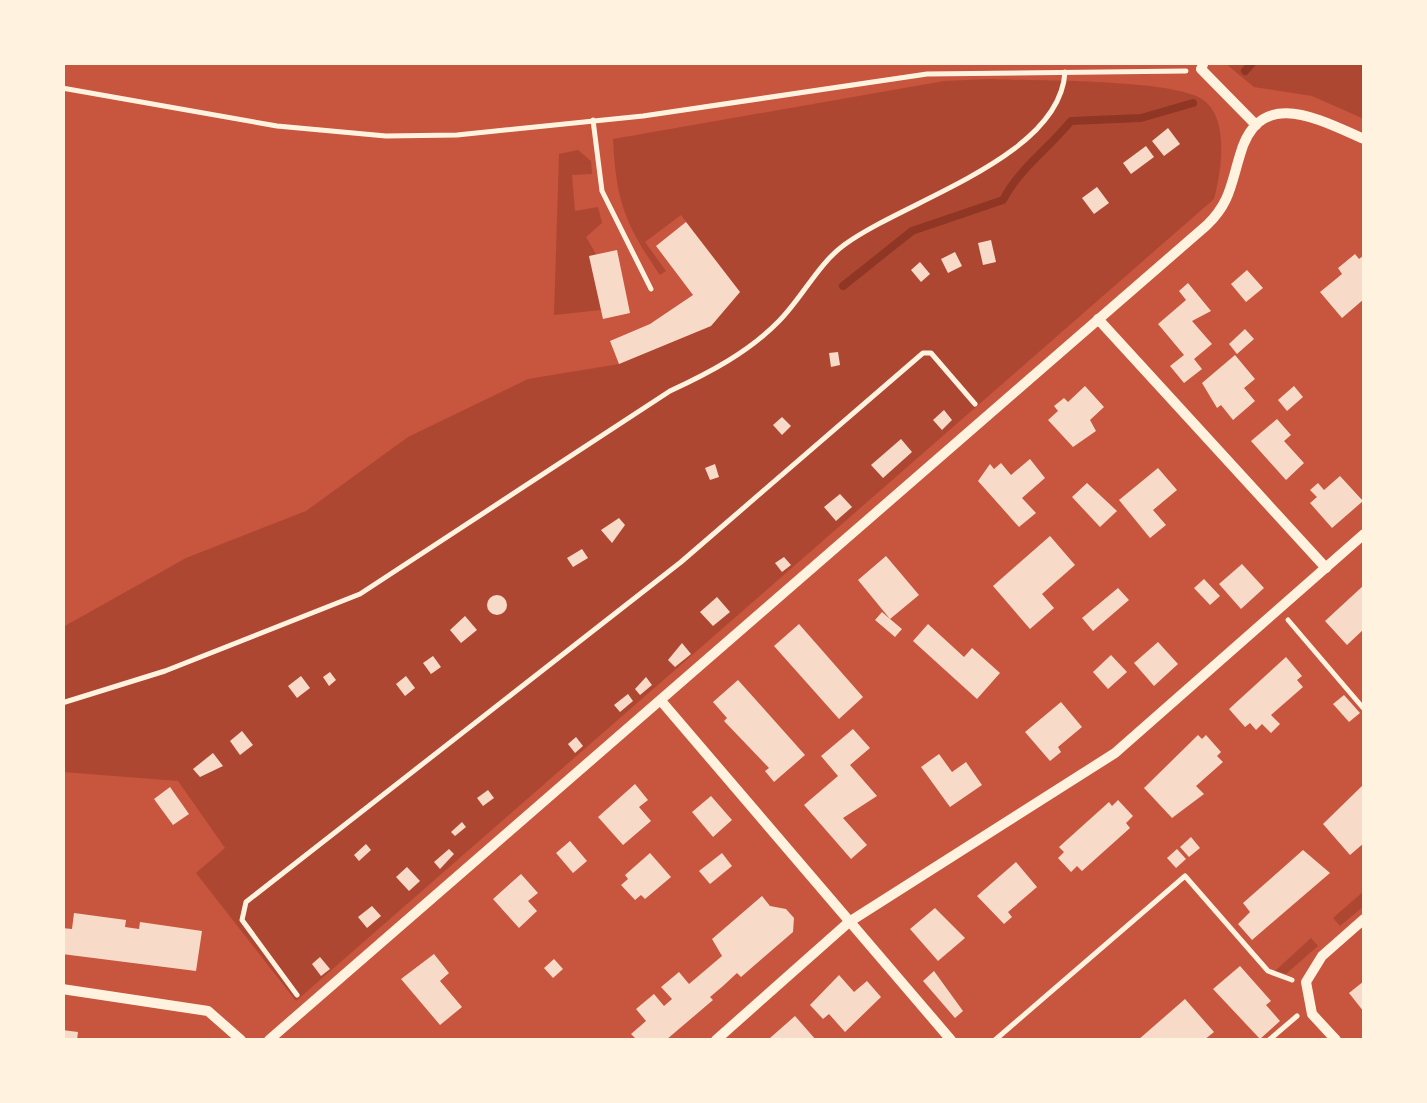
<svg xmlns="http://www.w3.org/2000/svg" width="1427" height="1103" viewBox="0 0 1427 1103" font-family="'Nunito Sans',sans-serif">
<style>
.green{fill:#ae4732}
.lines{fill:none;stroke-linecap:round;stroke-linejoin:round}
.stream{stroke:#8f3625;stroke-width:8}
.building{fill:#f7dbc8}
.path{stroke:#fff3e0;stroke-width:5}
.minor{stroke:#fff3e0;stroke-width:10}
</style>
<rect width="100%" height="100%" fill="#c8553d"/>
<!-- green -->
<g class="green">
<path d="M1225,63H1364V119L1312,96L1254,87Z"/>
<path d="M990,79C1030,81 1182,78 1206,102C1229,123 1221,173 1214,199L296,1001L196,873L225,848L178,781L63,772V627L186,558L306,511L408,437L528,379L619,364L711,326L740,292L681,215L645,242L666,271L660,275C625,224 616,201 613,139L944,81Z"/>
<path d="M578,150L591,161L592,174L572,175L575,211L598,207L602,223L586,237L596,254L589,257L601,310L554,315L559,154Z"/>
<path d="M1364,891V906L1340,926L1333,918Z"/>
<path d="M1311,938L1318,946L1286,974L1275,971Z"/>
</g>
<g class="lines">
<!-- stream -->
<g class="stream">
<path d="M1245,71L1253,62"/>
<path d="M843,286L912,231L1003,200C1019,169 1048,149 1071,121L1141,118L1193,103"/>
</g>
</g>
<!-- building -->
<g class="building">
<path d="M1168,128L1180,144L1164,156L1152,141Z"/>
<path d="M1146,146L1154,157L1131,174L1123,163Z"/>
<path d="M1097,187L1109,203L1094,214L1082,198Z"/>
<path d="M686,222L740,292L711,326L619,364L610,341L650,324L693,295L656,246Z"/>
<path d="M991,240L996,262L983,265L978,243Z"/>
<path d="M617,250L630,313L603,319L589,256Z"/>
<path d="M955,252L962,266L948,273L941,259Z"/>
<path d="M1355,254L1359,259L1364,255V299L1342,318L1320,292L1342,274L1338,268Z"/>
<path d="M920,262L930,274L921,282L911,270Z"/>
<path d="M1247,270L1263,288L1246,302L1231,284Z"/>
<path d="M1188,283L1211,311L1192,321L1212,344L1194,359L1202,369L1184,383L1170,366L1184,355L1158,324L1186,300L1179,291Z"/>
<path d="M1245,329L1254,339L1237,354L1229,344Z"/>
<path d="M838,352L840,365L831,367L829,353Z"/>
<path d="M1235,355L1255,379L1244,388L1255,401L1233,420L1221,405L1217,408L1202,383Z"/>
<path d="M1085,386L1104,407L1090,420L1096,431L1073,447L1048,420L1058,411L1054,406L1064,398L1068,402Z"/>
<path d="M1294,386L1303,397L1287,411L1278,400Z"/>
<path d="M944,410L952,420L942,430L933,420Z"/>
<path d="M782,417L791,426L782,435L773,425Z"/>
<path d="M1277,419L1291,435L1284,441L1304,463L1286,480L1251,441Z"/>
<path d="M901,439L912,452L883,478L871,465Z"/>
<path d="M1030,459L1045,478L1022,498L1036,513L1019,527L978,481L990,464L994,469L1001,463L1011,475Z"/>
<path d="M715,464L719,477L710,480L705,468Z"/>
<path d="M1158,468L1177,490L1153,510L1166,525L1150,538L1119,500Z"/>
<path d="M1340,476L1363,501L1332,528L1310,503L1317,497L1310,490L1318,483L1324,490Z"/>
<path d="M1087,483L1117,511L1100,527L1072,497Z"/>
<path d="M840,494L852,507L836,521L824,507Z"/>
<path d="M619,518L625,525L612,543L601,530Z"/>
<path d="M1050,536L1075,565L1042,594L1054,608L1030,629L993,586Z"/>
<path d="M582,549L588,558L573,567L567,558Z"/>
<path d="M886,556L919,595L890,619L902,629L895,637L875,620L882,612L890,619L858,580Z"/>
<path d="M784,557L791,565L782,572L775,563Z"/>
<path d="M1242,564L1264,588L1241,609L1219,584Z"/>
<path d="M1204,579L1220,596L1210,605L1194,588Z"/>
<path d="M1364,585V629L1347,645L1325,621Z"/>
<path d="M1118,588L1129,600L1093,631L1082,618Z"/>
<circle cx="497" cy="605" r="10"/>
<path d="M717,597L730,612L713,626L700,612Z"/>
<path d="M465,616L477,630L461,643L450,630Z"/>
<path d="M799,624L863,697L839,719L774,646Z"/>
<path d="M928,624L964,657L972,648L1000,673L977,699L913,641Z"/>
<path d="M1158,642L1178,664L1154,686L1134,663Z"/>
<path d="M682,643L691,654L675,667L668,660Z"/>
<path d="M1111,655L1127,672L1108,689L1093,672Z"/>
<path d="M433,656L441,667L431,674L423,663Z"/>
<path d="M1286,657L1302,676L1297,680L1303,687L1271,715L1280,724L1271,733L1262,724L1256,730L1250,723L1245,727L1229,709Z"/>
<path d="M330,672L336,680L329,686L323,677Z"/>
<path d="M301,676L310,688L297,698L288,686Z"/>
<path d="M406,676L415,688L405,696L396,684Z"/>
<path d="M646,677L652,685L640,695L635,689Z"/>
<path d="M738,680L805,755L774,782L765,771L769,768L724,721L727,718L713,702Z"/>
<path d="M628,694L633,701L620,712L614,705Z"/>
<path d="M1344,695L1360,713L1349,722L1333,704Z"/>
<path d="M1061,702L1082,727L1058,747L1061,752L1050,761L1025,732Z"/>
<path d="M853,729L870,748L850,765L877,796L843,818L867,845L851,859L804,805L838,776L821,756Z"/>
<path d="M242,731L253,745L240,755L230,741Z"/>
<path d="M1198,735L1202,739L1206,735L1221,752L1217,756L1223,762L1196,786L1204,794L1172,818L1144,788Z"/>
<path d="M576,737L583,746L575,753L568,744Z"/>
<path d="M213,753L223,766L200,777L193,769Z"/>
<path d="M939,754L952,772L966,762L982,785L950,807L921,767Z"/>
<path d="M635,784L648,800L639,807L651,821L623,845L598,817Z"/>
<path d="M1364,784V843L1350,855L1323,824Z"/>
<path d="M170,787L189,814L173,825L154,799Z"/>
<path d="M488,790L494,798L483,806L477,798Z"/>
<path d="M711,796L732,820L713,837L692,812Z"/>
<path d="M1118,800L1133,816L1126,823L1130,828L1082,871L1077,866L1071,872L1058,858L1064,852L1059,847L1109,802L1112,806Z"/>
<path d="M462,822L466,827L455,836L451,832Z"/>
<path d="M1191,837L1200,848L1189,857L1180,847Z"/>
<path d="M570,841L587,861L573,873L556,853Z"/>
<path d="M366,844L371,850L359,861L354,855Z"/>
<path d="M449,849L454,854L440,869L434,862Z"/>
<path d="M1177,849L1186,859L1176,868L1167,858Z"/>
<path d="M1303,850L1330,873L1252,940L1238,924L1250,912L1243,903Z"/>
<path d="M650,853L671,877L645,899L641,895L635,900L621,885L628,879L625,875Z"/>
<path d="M722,853L732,866L710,884L699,871Z"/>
<path d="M1016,862L1037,887L1008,912L1012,917L1004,924L977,896Z"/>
<path d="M407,867L420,881L409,891L396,877Z"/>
<path d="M521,874L538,893L528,901L537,911L519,928L493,899Z"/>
<path d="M762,896L770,906L786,909L794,918L793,932L741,977L737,973L723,986L710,997L713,1000L666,1040H637L631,1034L646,1021L636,1009L654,994L664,1006L672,999L661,987L679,972L689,984L722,956L712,939Z"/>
<path d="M372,906L381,916L367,928L358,917Z"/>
<path d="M935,908L965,938L938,961L910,929Z"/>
<path d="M74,913L126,920L125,927L139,929L140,922L202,931L196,971L62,954V928L72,929Z"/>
<path d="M434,954L449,973L440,981L462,1007L440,1025L401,979Z"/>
<path d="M320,957L330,969L321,976L312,964Z"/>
<path d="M554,959L563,969L553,978L544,968Z"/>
<path d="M1240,966L1271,1001L1266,1005L1280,1021L1260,1039L1213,989Z"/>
<path d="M934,971L963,1011L955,1018L923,981Z"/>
<path d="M839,975L854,992L867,981L881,997L845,1032L829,1014L823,1019L810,1005Z"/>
<path d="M1364,981V1012L1349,993Z"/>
<path d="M1185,999L1214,1032L1204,1040H1138Z"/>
<path d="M795,1016L816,1040L770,1038Z"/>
<path d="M62,1030L78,1032L77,1040H62Z"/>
</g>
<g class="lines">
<!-- path -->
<g class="path">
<path d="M62,88L277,126L386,136L457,135L643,116L927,74L1186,71"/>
<path d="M593,120L602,191L651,289"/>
<path d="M1288,620L1364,709"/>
<path d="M62,703L165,671L360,594L670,391C709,373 749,352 779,321C802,298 818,264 844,245C905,200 1060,158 1065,72"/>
<path d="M297,995L242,920L246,902L681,562L923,353H931L975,404"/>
<path d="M995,1040L1185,876L1268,971L1292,980"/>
<path d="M1269,1040L1297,1016"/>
</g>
<!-- minor -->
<g class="minor">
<path d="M1204,62L1201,69L1256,125"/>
<path d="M1098,319L1326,568"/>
<path d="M662,702L951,1040"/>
<path d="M62,989L208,1011L241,1040"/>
<path d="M269,1040L1207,225C1230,203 1231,184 1240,155C1259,85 1320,120 1364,139"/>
<path d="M716,1040L849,922L1115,753L1364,534"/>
<path d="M1336,1040L1312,1014L1306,982L1322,956L1364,919"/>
</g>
</g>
<!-- border -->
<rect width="1427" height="1103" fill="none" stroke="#fff3e0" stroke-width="130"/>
</svg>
